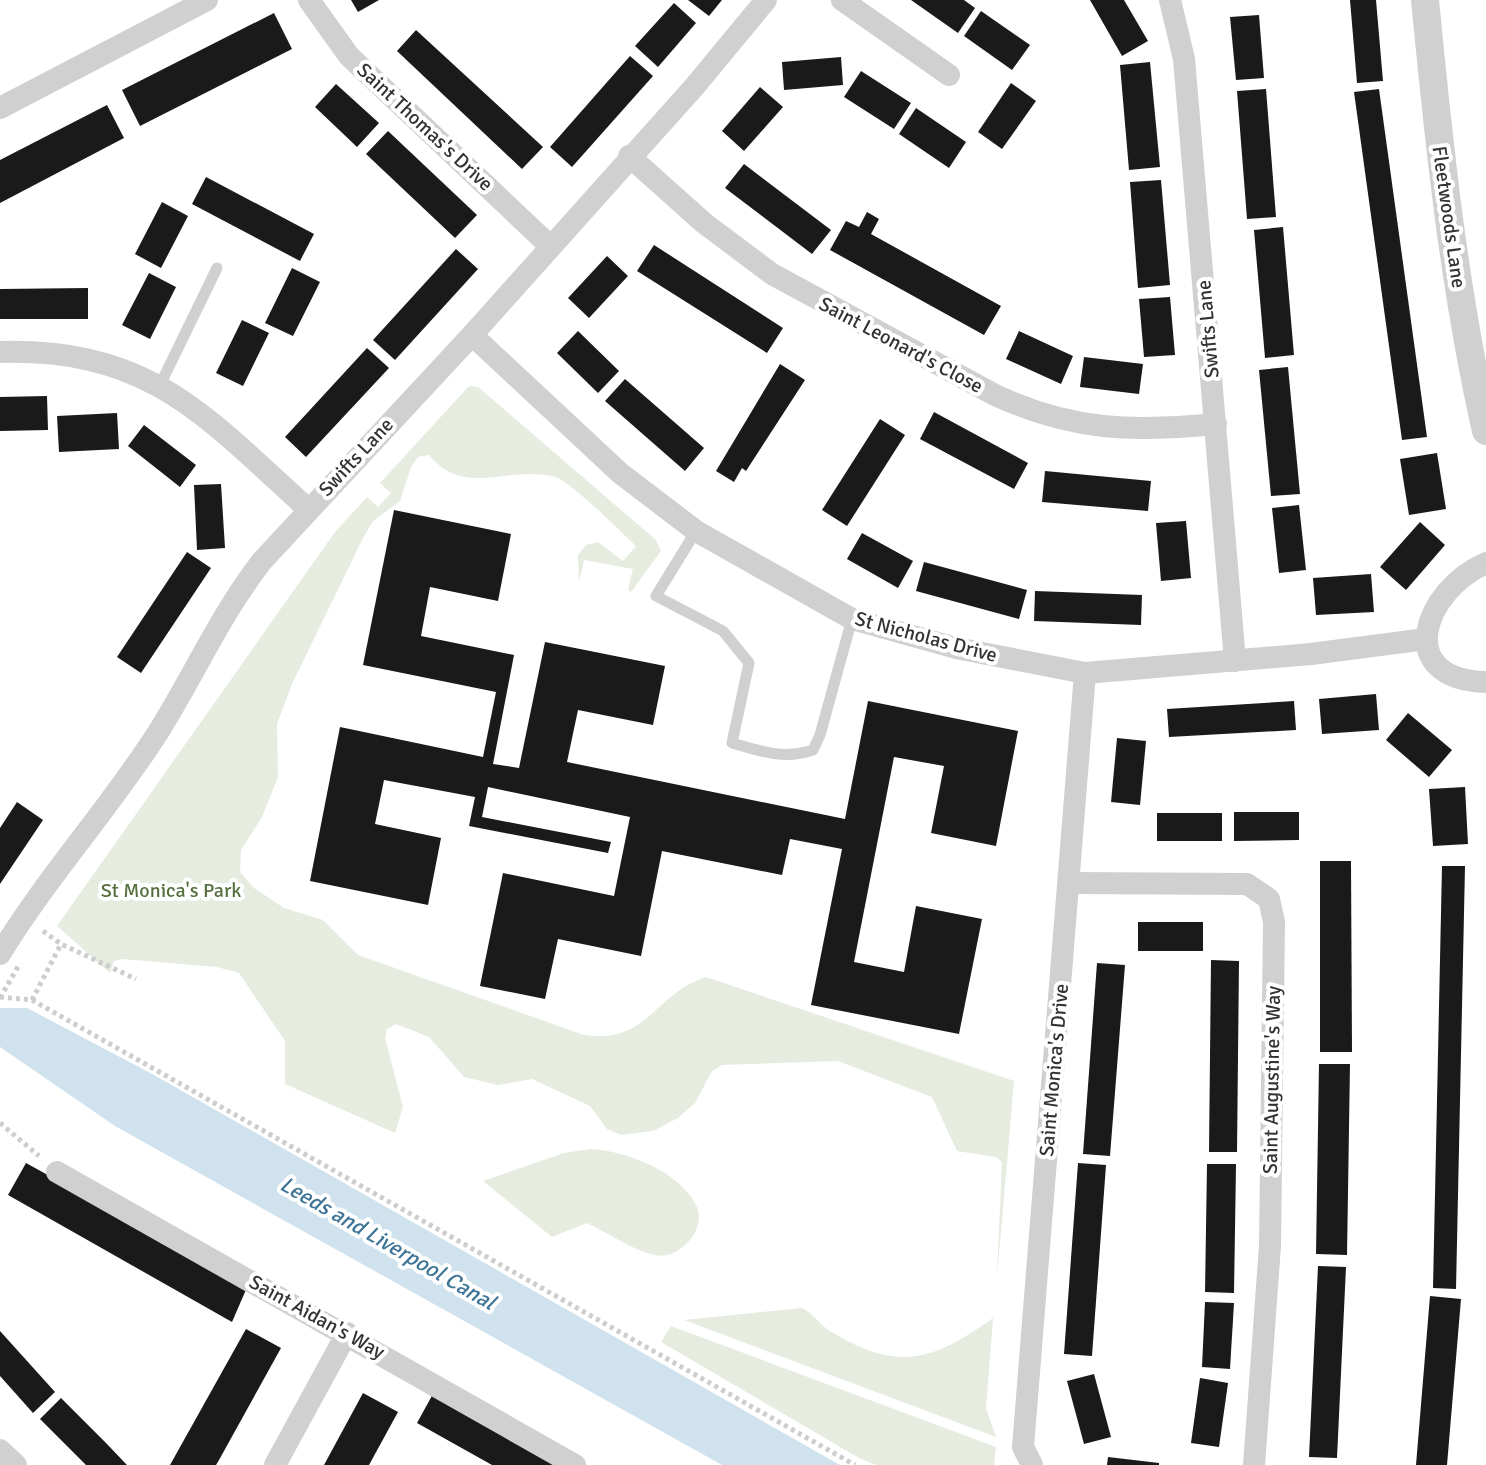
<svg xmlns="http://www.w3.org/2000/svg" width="1486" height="1465" viewBox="0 0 1486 1465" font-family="Signika,sans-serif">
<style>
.green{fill:#e6ecdf}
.water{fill:#cfe2ee}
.building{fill:#1a1a1a}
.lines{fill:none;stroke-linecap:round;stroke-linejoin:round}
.path{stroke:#cdcdcd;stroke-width:5;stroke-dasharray:4 4;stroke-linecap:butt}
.service{stroke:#d0d0d0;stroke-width:11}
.minor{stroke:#d0d0d0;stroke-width:22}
.tertiary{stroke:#d0d0d0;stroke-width:28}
.path-bridge{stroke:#cdcdcd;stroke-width:5;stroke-dasharray:4 4;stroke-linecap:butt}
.labels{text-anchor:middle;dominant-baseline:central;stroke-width:8;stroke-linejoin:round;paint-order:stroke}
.street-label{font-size:20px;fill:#333;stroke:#fff}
.park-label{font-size:20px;fill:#56703f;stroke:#fff}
.water-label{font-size:22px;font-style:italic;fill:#3f7597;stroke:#fff}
</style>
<rect width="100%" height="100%" fill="#fff"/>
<!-- green -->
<g class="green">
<path d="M469,386L478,387L656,540L661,551L631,592L628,590L633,569L584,560L579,582L578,555L586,545L598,542L623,561L636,546C622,533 571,482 556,477C508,464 466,499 429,455L418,457L411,467L400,501L373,521L362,540L292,684L277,724L278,777L262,817L241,850L240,872L254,888L284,908L323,920L358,955L584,1035C649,1044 653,994 706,977L1014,1081L997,1278L1002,1162L996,1157L957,1151L932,1097L838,1061L722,1065L712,1071L695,1103L678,1118L653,1131L621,1135L607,1129L590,1106L532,1079L498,1085L464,1077L429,1037L396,1024L387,1029L385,1038L403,1107L395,1133L285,1084V1041L239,973L217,967L122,959L114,961L110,973L57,926L335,532L367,497L378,507L391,493L380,483Z"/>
<path d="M591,1149C626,1151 679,1171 696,1205C708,1229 679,1261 654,1255C631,1249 608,1233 587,1223L552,1237L483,1181L564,1153Z"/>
<path d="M802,1308C813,1313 819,1324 830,1331C897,1372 932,1362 993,1318L986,1408L996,1437L684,1320Z"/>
<path d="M671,1326L996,1447L994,1465H876L859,1458L661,1342Z"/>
</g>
<!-- water -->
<path class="water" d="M0,1008H27L154,1075L840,1465H722L115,1126L0,1047Z"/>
<!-- building -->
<g class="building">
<path d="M351,0H379L358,12Z"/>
<path d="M688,0H722L709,16Z"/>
<path d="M911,0H964L975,8L958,33Z"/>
<path d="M1090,0H1124L1148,41L1122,56Z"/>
<path d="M1350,0H1376L1383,81L1357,83Z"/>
<path d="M674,3L696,23L658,67L635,46Z"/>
<path d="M981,11L1030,45L1012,70L964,36Z"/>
<path d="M274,13L292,49L140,126L122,90Z"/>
<path d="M1259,15L1264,78L1236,80L1230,17Z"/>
<path d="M416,30L543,147L522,169L397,51Z"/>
<path d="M630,56L653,76L572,167L550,147Z"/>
<path d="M841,57L843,85L784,90L782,62Z"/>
<path d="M1150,62L1160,167L1129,170L1120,65Z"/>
<path d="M861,71L911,103L894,129L844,97Z"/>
<path d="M1011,83L1036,101L1002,149L978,132Z"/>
<path d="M336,84L379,123L357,147L315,107Z"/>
<path d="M760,87L783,107L744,151L722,131Z"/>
<path d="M1266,89L1276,217L1247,219L1237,91Z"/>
<path d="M1379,89L1427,437L1402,440L1354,92Z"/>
<path d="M107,105L124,138L0,203V160Z"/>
<path d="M916,108L966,142L949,168L899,134Z"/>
<path d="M388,131L477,215L455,238L366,154Z"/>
<path d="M744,164L831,230L812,254L725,188Z"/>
<path d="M206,177L314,234L300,261L192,204Z"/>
<path d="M1161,180L1170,285L1138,288L1130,182Z"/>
<path d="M162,202L188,216L161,268L135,254Z"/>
<path d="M867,212L879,219L871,234L1001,306L984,335L830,250L846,221L859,227Z"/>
<path d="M1283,227L1294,355L1265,358L1254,230Z"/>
<path d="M654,245L783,328L767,353L637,271Z"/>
<path d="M456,249L478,269L395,360L373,340Z"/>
<path d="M607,256L628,276L589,318L568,298Z"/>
<path d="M292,268L320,282L293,336L265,323Z"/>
<path d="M149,273L176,287L150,339L122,325Z"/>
<path d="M88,288V319H0V289Z"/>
<path d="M1170,297L1175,355L1144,357L1139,299Z"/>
<path d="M242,320L269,333L243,386L216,373Z"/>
<path d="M578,331L619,371L598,393L557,353Z"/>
<path d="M1019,331L1073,356L1061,384L1006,359Z"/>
<path d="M367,348L389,368L306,457L285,437Z"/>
<path d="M1084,357L1143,364L1139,394L1080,387Z"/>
<path d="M780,364L805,380L746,471L742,468L734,482L716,471Z"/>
<path d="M1288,367L1300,494L1271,496L1259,370Z"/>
<path d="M625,379L704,448L685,471L605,401Z"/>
<path d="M47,396L48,430L0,431V397Z"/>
<path d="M934,412L1028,463L1014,489L920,439Z"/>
<path d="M117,413L119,449L59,452L57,416Z"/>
<path d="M880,419L905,435L847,526L822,510Z"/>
<path d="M144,425L196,465L180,487L128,446Z"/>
<path d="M1437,453L1446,509L1409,515L1400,459Z"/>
<path d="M1045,471L1151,481L1148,511L1042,502Z"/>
<path d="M221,484L225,548L197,550L194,485Z"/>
<path d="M1299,505L1306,570L1279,573L1272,508Z"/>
<path d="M394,510L511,534L498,601L430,587L421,636L514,655L493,764L519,768L545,642L665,666L653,725L578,710L567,762L845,819L868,701L1018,731L996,846L931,833L944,766L894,757L854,962L904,972L916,906L982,919L959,1034L811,1005L842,849L790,839L782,875L662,851L641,956L558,939L545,999L480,986L503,873L614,896L630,817L488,787L482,817L611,842L608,853L469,826L475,797L384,780L375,824L441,838L428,905L310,881L340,727L483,757L496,692L363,665Z"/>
<path d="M1186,521L1191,578L1161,581L1156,523Z"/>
<path d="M1420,522L1445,545L1406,590L1380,567Z"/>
<path d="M862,533L913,561L898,588L847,559Z"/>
<path d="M187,552L211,568L141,673L117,657Z"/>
<path d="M924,562L1027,590L1019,619L916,591Z"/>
<path d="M1371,574L1374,612L1316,615L1313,578Z"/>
<path d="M1035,591L1142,595L1141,625L1034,621Z"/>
<path d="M1376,694L1379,730L1322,734L1319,699Z"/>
<path d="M1294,701L1296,730L1169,737L1167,709Z"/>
<path d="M1408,713L1452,750L1429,777L1386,740Z"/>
<path d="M1117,738L1146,741L1140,805L1111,802Z"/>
<path d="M1465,787L1468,844L1433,846L1429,789Z"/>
<path d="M17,802L43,820L0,884V828Z"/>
<path d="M1234,812H1299V840L1234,841Z"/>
<rect x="1157" y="813" width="65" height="28"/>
<path d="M1320,861H1351L1352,1052H1320Z"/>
<path d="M1442,866H1465L1456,1289L1433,1288Z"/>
<rect x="1138" y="922" width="65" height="29"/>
<path d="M1211,960L1239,961L1237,1152H1209Z"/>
<path d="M1097,963L1125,965L1110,1156L1083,1154Z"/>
<path d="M1319,1064H1350L1347,1255L1316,1254Z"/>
<path d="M26,1163L248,1285L232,1322L8,1195Z"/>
<path d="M1078,1163L1106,1165L1092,1356L1064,1354Z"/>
<path d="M1207,1164H1236L1234,1293L1205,1292Z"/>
<path d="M1318,1266L1346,1267L1337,1458L1309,1457Z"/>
<path d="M1430,1296L1461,1299L1447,1465H1416Z"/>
<path d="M1205,1302L1234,1303L1230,1369L1202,1367Z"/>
<path d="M246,1329L281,1348L219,1460L216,1465H170Z"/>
<path d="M0,1331L55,1392L33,1413L0,1376Z"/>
<path d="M1094,1374L1111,1437L1084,1444L1067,1381Z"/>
<path d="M1200,1378L1228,1383L1219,1447L1191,1443Z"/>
<path d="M434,1392L564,1465H492L417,1423Z"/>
<path d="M363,1393L398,1412L369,1465H324Z"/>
<path d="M61,1398L105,1442L127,1465H86L40,1419Z"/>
<path d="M1108,1457L1159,1463V1465H1107Z"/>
</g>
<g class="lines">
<!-- path -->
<g class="path">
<path d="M43,931L61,944L136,979"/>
<path d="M0,997L32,1000L855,1465"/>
<path d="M32,1000L61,944"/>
<path d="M0,1123L39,1156"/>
</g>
<!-- service -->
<g class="service">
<path d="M160,385L217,268"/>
<path d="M696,531L656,596L723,631L749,663L732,743C760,751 784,760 813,750L820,735L852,619"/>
</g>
<!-- minor -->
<g class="minor">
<path d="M309,0L349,56L550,246"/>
<path d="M842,0L949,75"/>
<path d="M1170,0L1184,59L1235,661"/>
<path d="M0,108L207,0"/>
<path d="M629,156L704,223L772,274L995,395C1073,431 1132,432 1216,424"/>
<path d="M472,335L620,473L696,531L852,619L956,648L1085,673L1311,654L1426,639"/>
<path d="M0,352C150,348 204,415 308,509"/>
<path d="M1486,563C1424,590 1392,679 1486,682"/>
<path d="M1069,883L1247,884L1269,899L1274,922L1270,1246L1254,1465"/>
<path d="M0,954C47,877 108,810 157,734C193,677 220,615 262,561L472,335L695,86L766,0"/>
<path d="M57,1172L575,1465"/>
<path d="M0,1450L16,1465"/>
<path d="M275,1465L347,1333"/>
<path d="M1032,1465L1023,1447L1085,673"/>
</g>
<!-- tertiary -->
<path class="tertiary" d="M1425,0C1439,145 1454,289 1486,431"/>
<!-- path-bridge -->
<path class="path-bridge" d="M0,998L19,965"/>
</g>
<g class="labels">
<!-- street labels -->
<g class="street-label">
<text transform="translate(425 127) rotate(43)">Saint Thomas's Drive</text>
<text transform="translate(1449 217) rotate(82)">Fleetwoods Lane</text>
<text transform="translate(1208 329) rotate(-95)">Swifts Lane</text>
<text transform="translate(901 345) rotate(28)">Saint Leonard's Close</text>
<text transform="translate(356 457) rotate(-47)">Swifts Lane</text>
<text transform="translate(926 637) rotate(15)">St Nicholas Drive</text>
<text transform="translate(1054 1070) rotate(-85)">Saint Monica's Drive</text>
<text transform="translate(1272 1080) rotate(-89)">Saint Augustine's Way</text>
<text transform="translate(317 1317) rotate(29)">Saint Aidan's Way</text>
</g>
<!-- park labels -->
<g class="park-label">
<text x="171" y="890">St Monica's Park</text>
</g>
<!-- water labels -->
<g class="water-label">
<text transform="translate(388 1243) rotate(30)">Leeds and Liverpool Canal</text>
</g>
</g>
</svg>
